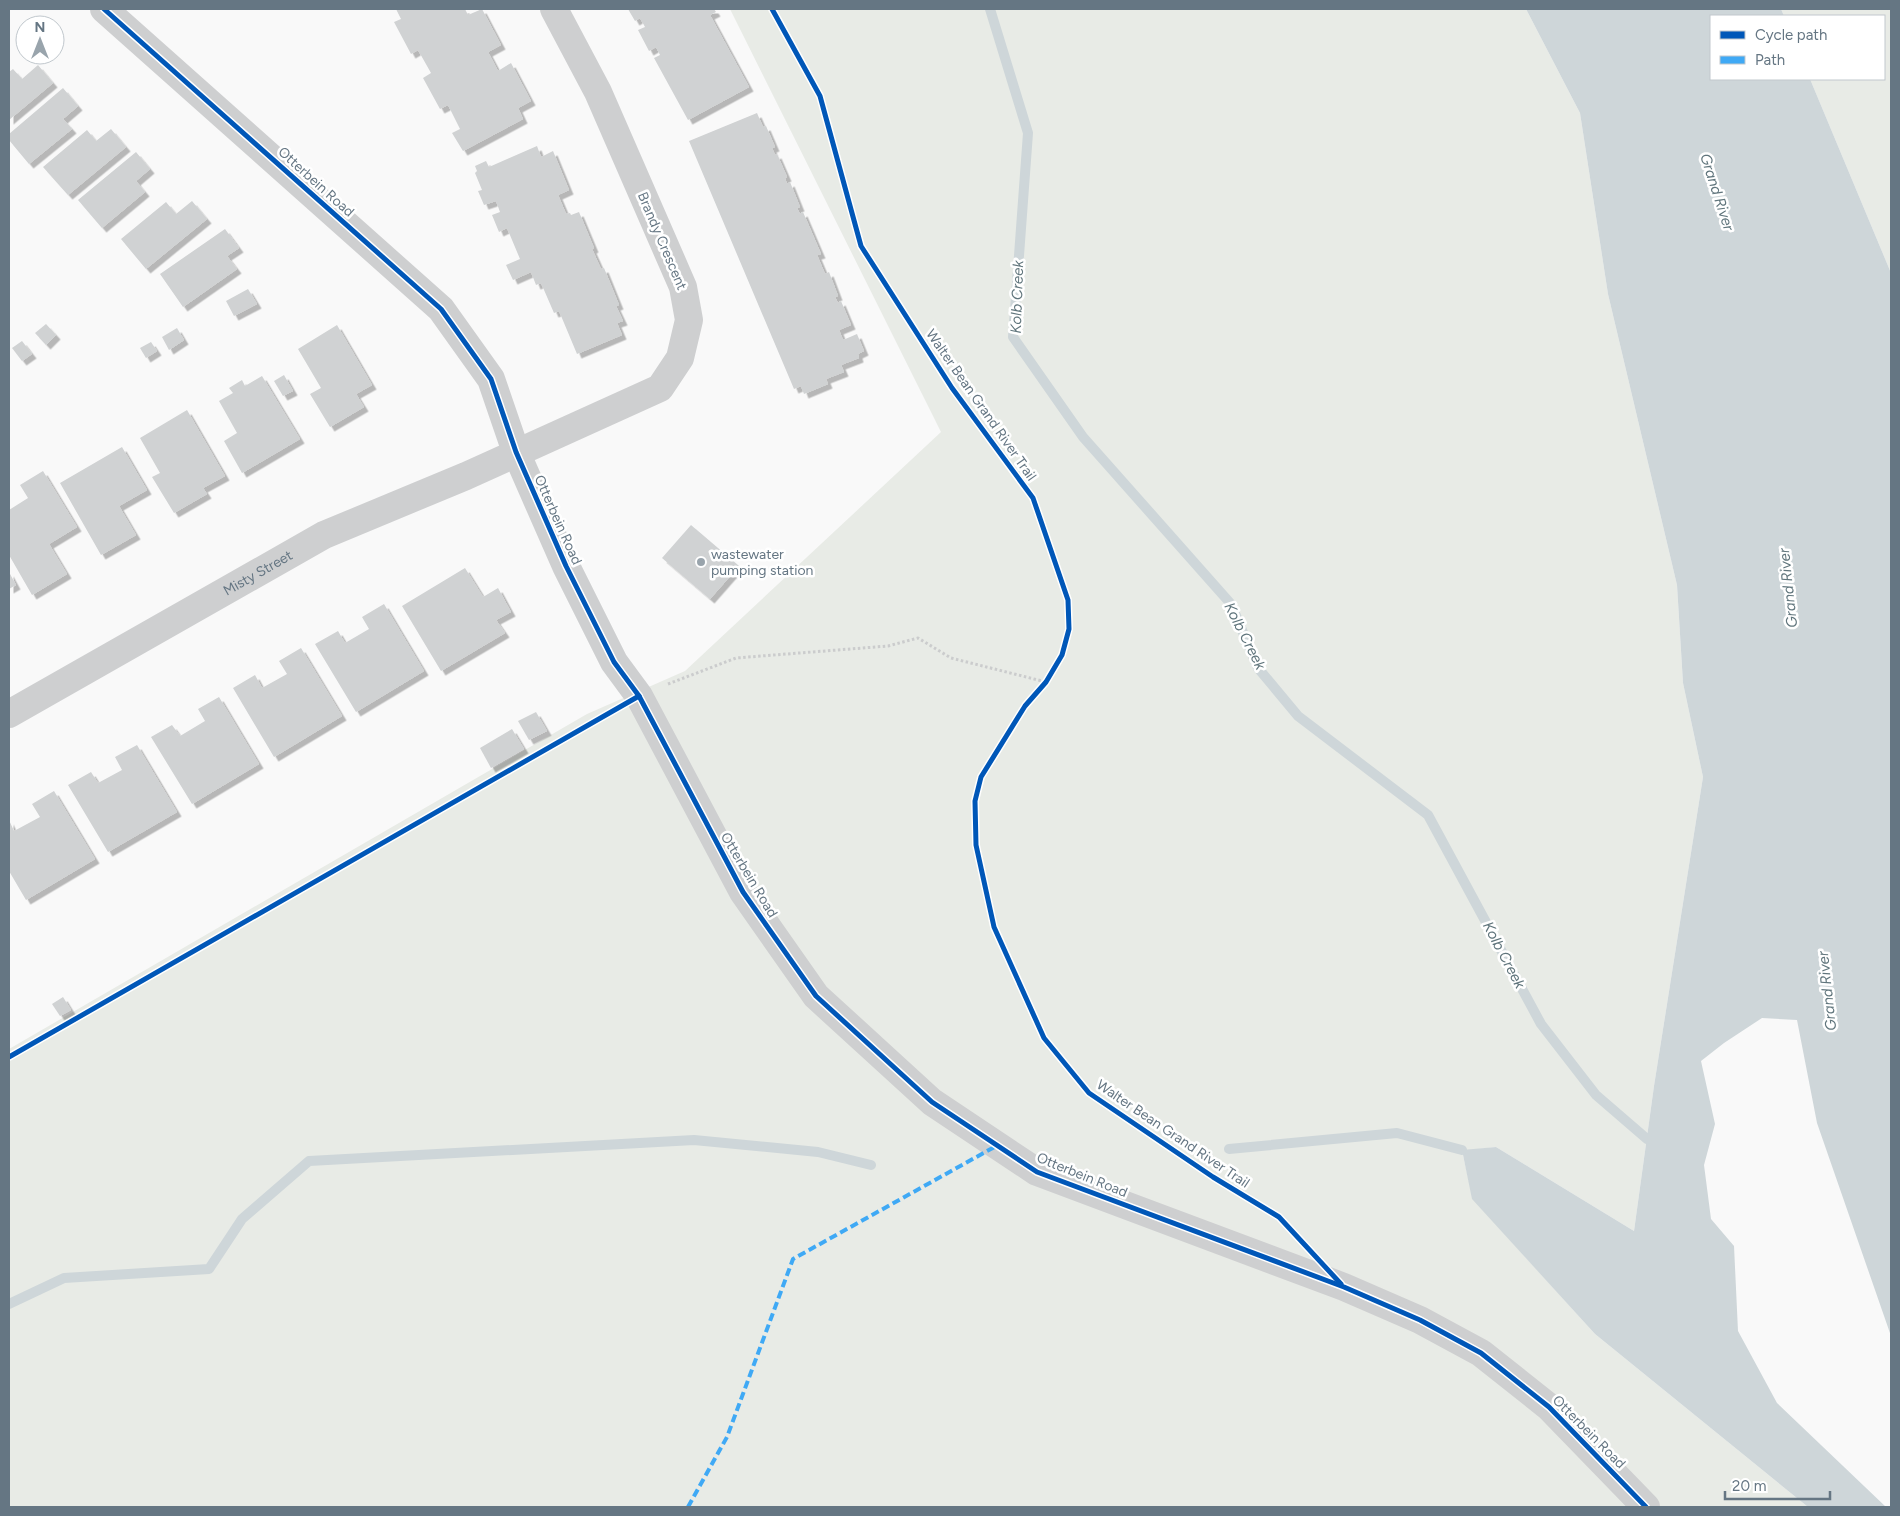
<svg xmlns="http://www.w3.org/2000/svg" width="1900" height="1516" viewBox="0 0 1900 1516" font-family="Figtree,sans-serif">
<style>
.green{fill:#e8ebe6}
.water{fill:#ced6d9}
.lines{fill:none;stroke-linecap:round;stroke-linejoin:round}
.stream{stroke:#ced6d9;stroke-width:10}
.building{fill:#d0d2d3;filter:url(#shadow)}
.path{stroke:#cbcccd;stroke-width:3;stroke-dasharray:2.5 2.5;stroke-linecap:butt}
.street{stroke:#cecfd0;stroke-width:28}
.quiet{stroke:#3fa9f5;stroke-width:4;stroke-dasharray:8 4;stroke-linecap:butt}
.cycleway-casing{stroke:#fff;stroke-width:8}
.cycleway{stroke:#0057b8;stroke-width:5}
.poi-dot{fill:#99a4ac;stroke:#fff;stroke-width:2}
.labels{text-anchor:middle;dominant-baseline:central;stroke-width:5;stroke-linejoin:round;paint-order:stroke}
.street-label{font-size:14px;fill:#657683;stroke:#fff}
.poi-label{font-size:14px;fill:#657683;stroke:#fff;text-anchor:start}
.water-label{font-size:15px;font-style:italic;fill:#60757c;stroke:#fff}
</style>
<defs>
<filter id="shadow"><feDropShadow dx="4.5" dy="4.5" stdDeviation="0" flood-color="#0004"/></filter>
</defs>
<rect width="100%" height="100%" fill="#f9f9f9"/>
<!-- green -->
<g class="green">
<path d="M730,9H1526L1580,113L1608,294L1677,585L1683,683L1703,777L1654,1086L1634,1231L1496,1147L1462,1151L1473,1199L1595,1334L1808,1507H9V1049L587,714L685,671L941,432Z"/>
<path d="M1781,9H1891V273L1810,79H1884V16H1784Z"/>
</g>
<!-- water -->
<path class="water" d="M1526,9H1781L1784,16H1711V79H1810L1891,273V1336L1817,1123L1797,1020L1762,1018L1724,1043L1701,1061L1715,1124L1704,1165L1711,1219L1734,1246L1738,1331L1777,1403L1886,1507H1808L1595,1334L1472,1199L1462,1150L1496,1147L1634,1231L1654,1086L1703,777L1683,683L1677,585L1608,294L1580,113Z"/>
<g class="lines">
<!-- stream -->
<g class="stream">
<path d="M990,9L1028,133L1013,337L1083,437L1231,604L1258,668L1298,716L1428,815L1541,1024L1596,1095L1647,1139"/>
<path d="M1229,1149L1397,1133L1462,1150"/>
<path d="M9,1304L64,1278L209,1269L242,1219L309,1161L694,1140L818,1152L871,1165"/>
</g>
</g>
<!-- building -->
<g class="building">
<path d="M396,9H465L468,15L482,9L501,45L488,52L498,71L511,63L531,101L518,108L523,119L463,151L452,133L460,129L448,105L440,109L423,78L431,73L418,50L411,54L394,22L401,19Z"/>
<path d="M628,9H714L716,12L710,15L749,87L688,120L654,58L660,55L656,47L649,51L638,30L645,27L640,18L635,21Z"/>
<path d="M38,65L53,83L9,120V72L13,69L22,79Z"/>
<path d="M63,88L78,106L63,119L72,129L29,164L9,140V134Z"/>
<path d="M757,113L763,127L766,126L775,147L772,148L775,155L777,154L787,177L785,178L787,184L790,182L800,207L797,208L800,214L803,212L821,254L817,255L825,274L829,272L838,296L835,297L838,303L841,301L851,325L839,330L843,340L857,334L864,351L858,354L859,358L841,365L844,372L826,379L828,384L804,394L801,386L794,389L689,141Z"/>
<path d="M111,129L126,147L68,195L43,167L87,130L96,141Z"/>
<path d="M537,146L541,157L553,151L569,190L558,195L566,214L570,213L571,215L579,212L594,248L592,249L601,269L604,268L619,305L616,306L623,321L617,323L622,335L577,354L559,311L554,313L541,283L536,285L531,272L513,280L506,265L520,259L507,228L499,232L492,215L500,212L496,201L484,205L478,191L482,190L475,173L477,171L475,166L486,161L489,167Z"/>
<path d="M136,152L150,169L136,181L145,192L102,228L78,200Z"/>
<path d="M192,201L207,219L146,269L121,239L166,202L176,214Z"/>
<path d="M225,229L239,248L227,256L237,269L183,307L160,274Z"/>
<path d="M248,289L257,304L234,316L226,301Z"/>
<path d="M46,324L56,335L46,345L35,333Z"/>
<path d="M337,325L372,385L356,394L364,407L330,427L310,394L321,388L298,349Z"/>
<path d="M177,328L184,340L169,350L162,337Z"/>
<path d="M22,341L32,354L22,361L12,348Z"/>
<path d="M151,342L157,351L146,358L140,348Z"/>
<path d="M284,375L293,391L283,396L274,381Z"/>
<path d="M262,376L300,439L242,473L224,441L237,433L219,401L233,393L229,388L242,380L245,386Z"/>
<path d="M187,410L225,476L203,488L207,494L174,513L152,477L160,473L140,438Z"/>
<path d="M122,447L147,490L119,506L136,535L101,555L60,483Z"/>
<path d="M43,471L77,527L49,544L67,574L32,595L9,555V510L28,498L20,485Z"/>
<path d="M691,525L739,566L710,599L662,558Z"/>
<path d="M465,568L483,597L498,588L511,612L496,620L505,633L441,671L402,606Z"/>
<path d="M9,572L16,585L9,589Z"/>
<path d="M384,604L424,671L356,712L315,644L338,631L345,643L369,629L362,617Z"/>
<path d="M301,648L342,716L274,757L233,688L255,675L262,688L287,674L279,661Z"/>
<path d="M219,697L259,764L192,804L151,737L172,725L180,736L205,721L198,709Z"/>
<path d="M536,712L547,731L529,740L518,721Z"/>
<path d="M512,729L524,749L491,768L480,748Z"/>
<path d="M137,745L177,812L108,852L68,785L91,772L98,783L122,770L115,757Z"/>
<path d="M54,791L95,859L26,900L9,871V820L14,831L40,817L32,804Z"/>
<path d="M63,997L71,1010L60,1016L52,1004Z"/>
</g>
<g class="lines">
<!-- path -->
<path class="path" d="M668,684L736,658L888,646L918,638L951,658L1046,682"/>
<!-- street -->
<g class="street">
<path d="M104,9L441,309L491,379L516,452L566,566L614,662L639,696L743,892L816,996L932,1102L1037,1172L1344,1287L1420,1320L1481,1353L1549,1407L1646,1507"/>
<path id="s1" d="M9,714L324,535L466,476L660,388L680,358L689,320L683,287L598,92L554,9"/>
</g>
<!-- quiet -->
<path class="quiet" d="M688,1507L727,1437L793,1259L998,1145"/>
<!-- cycleway casing -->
<g class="cycleway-casing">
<g id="cycleway">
<path d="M104,9L441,309L491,379L516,452L566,566L614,662L639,696L743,892L816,996L932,1102L1037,1172L1344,1287L1420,1320L1481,1353L1549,1407L1646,1507"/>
<path d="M772,9L820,96L861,246L952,388L1033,498L1068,600L1069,629L1062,655L1046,682L1025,706L981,777L975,801L976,845L994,927L1044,1038L1089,1093L1213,1177L1279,1217L1341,1284"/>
<path d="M9,1057L639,696"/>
</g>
</g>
<!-- cycleway -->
<use href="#cycleway" class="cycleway"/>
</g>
<!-- markers -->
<circle class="poi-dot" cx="701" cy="562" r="5"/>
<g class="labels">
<!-- street labels -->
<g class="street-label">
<text transform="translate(316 182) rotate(42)">Otterbein Road</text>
<text transform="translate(662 241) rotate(67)">Brandy Crescent</text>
<text transform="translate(981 405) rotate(55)">Walter Bean Grand River Trail</text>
<text transform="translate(558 520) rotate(66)">Otterbein Road</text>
<text stroke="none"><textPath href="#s1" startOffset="286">Misty Street</textPath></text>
<text transform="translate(749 875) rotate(59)">Otterbein Road</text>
<text transform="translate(1173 1134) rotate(34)">Walter Bean Grand River Trail</text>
<text transform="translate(1082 1175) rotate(22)">Otterbein Road</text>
<text transform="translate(1589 1432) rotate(45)">Otterbein Road</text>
</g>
<!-- poi labels -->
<g class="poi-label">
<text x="711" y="554">wastewater<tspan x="711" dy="16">pumping station</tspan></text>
</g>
<!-- water labels -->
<g class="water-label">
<text transform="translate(1717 192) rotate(72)">Grand River</text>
<text transform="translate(1017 297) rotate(-88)">Kolb Creek</text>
<text transform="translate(1788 588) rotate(-96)">Grand River</text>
<text transform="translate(1245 636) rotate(63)">Kolb Creek</text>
<text transform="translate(1504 955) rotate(62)">Kolb Creek</text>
<text transform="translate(1827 991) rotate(-96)">Grand River</text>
</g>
</g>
<!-- border -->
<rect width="1900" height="1516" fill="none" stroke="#657683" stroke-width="20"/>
<!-- legend -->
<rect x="1710" y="15" width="175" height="65" fill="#ffffff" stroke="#c1c8cd"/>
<rect x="1720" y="31" width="25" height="8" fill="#0057b8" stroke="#c1c8cd"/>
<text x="1755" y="40" font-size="15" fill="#657683">Cycle path</text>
<rect x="1720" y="56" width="25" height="8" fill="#3fa9f5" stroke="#c1c8cd"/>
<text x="1755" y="65" font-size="15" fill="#657683">Path</text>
<!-- north arrow -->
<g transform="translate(40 40)"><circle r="24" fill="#ffffff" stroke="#c1c8cd"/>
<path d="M0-4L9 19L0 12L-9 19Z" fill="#99a4ac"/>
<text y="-8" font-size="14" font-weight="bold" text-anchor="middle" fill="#657683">N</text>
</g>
<!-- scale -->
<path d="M1725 1491v8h105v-8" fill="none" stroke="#657683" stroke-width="2.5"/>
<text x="1732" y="1491" font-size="15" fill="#657683" stroke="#ffffff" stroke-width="4" paint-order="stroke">20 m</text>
</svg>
